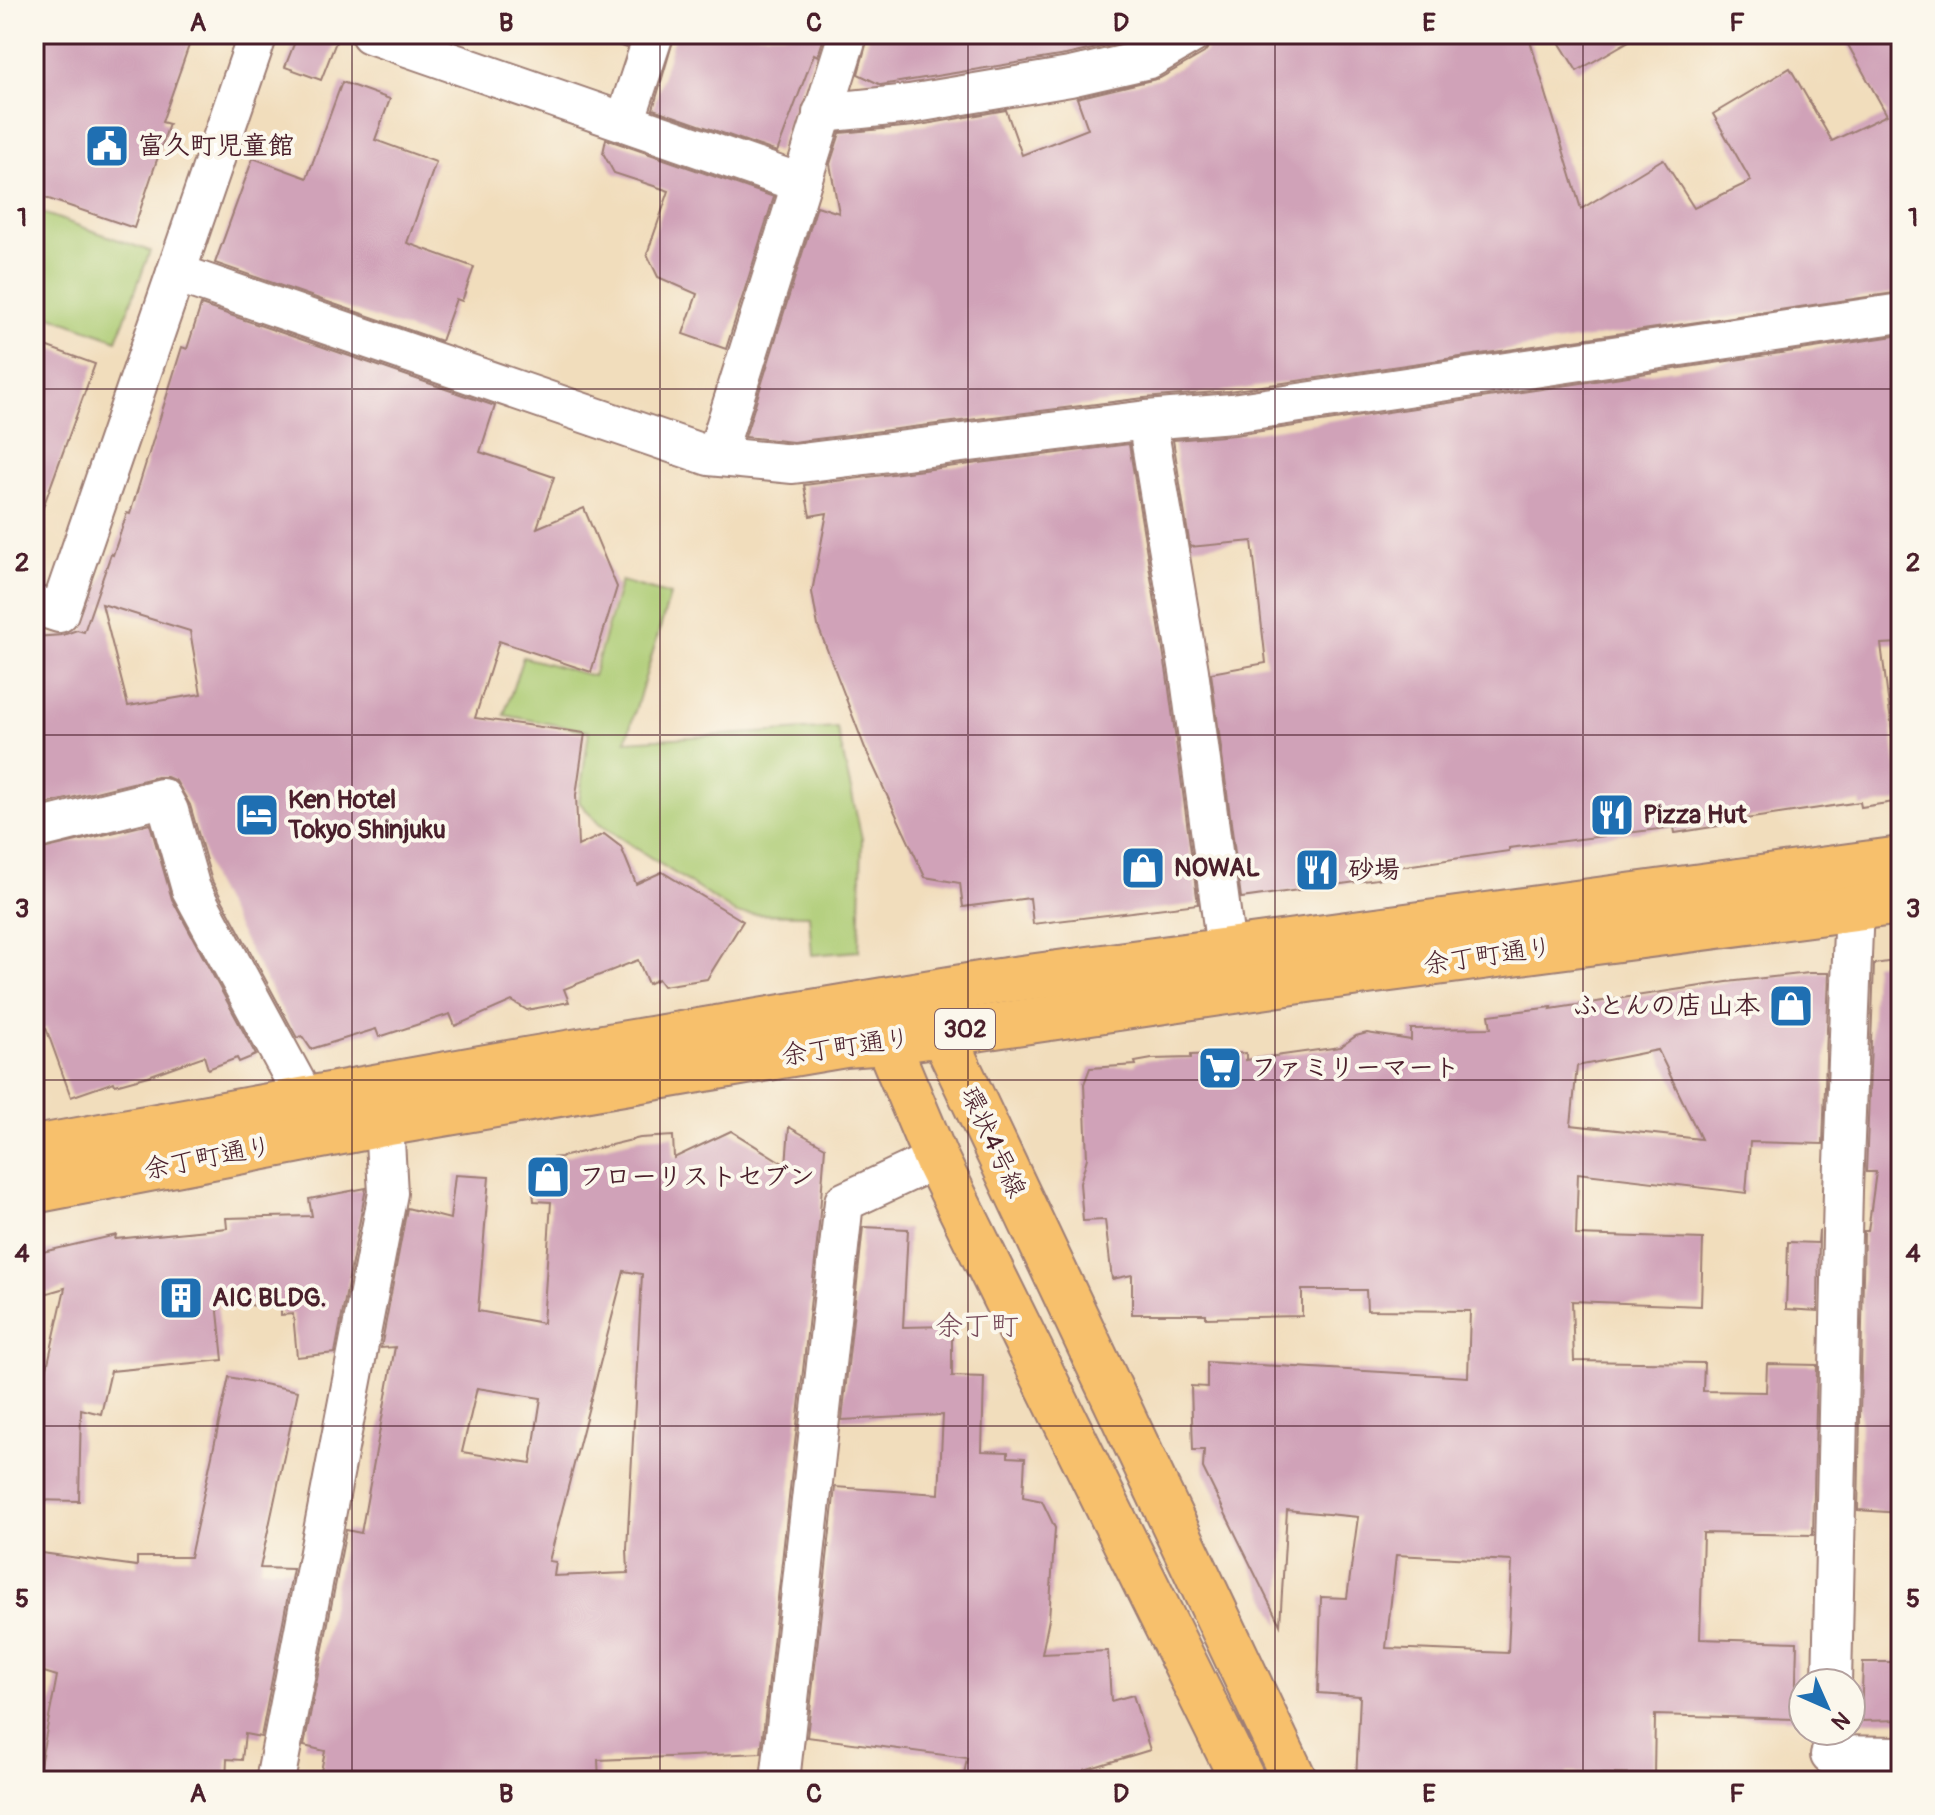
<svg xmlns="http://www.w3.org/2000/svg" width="1935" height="1815" viewBox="0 0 1935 1815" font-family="Pangolin,'Klee One',sans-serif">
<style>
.green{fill:#accb72;stroke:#7b754e;stroke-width:2}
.building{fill:#d0a2b8;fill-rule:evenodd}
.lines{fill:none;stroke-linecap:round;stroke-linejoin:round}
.minor-casing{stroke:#9e7e74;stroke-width:42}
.major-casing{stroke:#9e7e74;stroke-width:48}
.minor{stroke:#fff;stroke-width:38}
.major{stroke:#f7c06c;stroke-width:44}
.grid{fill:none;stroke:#4a1f2b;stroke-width:2;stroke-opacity:0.55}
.labels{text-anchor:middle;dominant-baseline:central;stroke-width:8;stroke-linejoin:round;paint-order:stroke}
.shield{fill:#fbf7ec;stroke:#7f6065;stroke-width:2}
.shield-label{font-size:24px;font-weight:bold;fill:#4a1f2b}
.poi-label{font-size:26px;font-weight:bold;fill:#4a1f2b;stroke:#fbf7ec;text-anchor:start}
.street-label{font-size:26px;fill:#4a1f2b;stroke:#fbf7ec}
.neighbourhood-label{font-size:28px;fill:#794d5c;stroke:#fbf7ec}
.neatline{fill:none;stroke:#4a1f2b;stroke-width:3}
.grid-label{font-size:26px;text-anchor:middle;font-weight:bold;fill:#4a1f2b}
</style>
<rect width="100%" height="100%" fill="#fbf7ec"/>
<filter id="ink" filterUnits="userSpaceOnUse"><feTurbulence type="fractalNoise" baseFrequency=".0125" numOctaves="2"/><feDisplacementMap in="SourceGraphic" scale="16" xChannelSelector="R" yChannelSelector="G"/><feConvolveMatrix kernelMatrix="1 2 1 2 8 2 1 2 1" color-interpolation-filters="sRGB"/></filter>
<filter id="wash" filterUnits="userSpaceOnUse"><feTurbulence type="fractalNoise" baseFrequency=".006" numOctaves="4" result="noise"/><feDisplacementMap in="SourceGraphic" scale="32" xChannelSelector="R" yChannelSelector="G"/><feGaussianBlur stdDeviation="1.8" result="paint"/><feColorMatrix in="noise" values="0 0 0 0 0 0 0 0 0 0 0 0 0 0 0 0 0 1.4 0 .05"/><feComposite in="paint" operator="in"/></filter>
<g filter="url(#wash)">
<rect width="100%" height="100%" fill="#f1ddbc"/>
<!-- green -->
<g class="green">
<path d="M34,210L150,251L117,340L34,310Z"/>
<path d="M621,581L670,595L626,741L837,728L862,839L859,951L812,955L809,915L737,914L599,824L579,802L589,731L504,715L523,657L593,676Z"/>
</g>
<g id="blocks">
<!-- building -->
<g class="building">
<path d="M34,34H193L162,122L169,124L134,228L34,194Z"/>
<path d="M298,34H339L321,80L285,67Z"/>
<path d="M600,34H631L626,48L599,38Z"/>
<path d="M675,34H825L818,56L814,54L777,152L653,109Z"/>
<path d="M869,34H1148L1141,38L1066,55L881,85L858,74Z"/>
<path d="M1214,34H1528L1581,209L1663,159L1694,208L1751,181L1713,114L1790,68L1832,141L1887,115L1842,34H1901V292L1229,391L1144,398L793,442L745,437L817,206L839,213L830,164L840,133L914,126L1006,110L1022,155L1088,129L1077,98L1160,78L1204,53L1211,44Z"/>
<path d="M1554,34H1641L1577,71Z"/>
<path d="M342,82L390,99L375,140L436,162L407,243L474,267L462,301L456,299L441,341L215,263L253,158L307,178Z"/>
<path d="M606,139L774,197L726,349L683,334L697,294L658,277L647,254L669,191L614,173L603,153Z"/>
<path d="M201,305L495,406L480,452L554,477L537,528L584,508L617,587L591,672L499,641L475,718L585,733L576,795L578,846L604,834L621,847L636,884L662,872L743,921L707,979L663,986L658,979L648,984L638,960L564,989L569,1002L527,1010L512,1001L455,1026L450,1014L379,1037L376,1029L311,1049L302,1036L297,1038L212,881L190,805L176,781L167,777H157L34,807V637L63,635L77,630L84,632L111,554L113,555L127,513L130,514L182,347L187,349ZM102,604L190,631L201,694L128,706Z"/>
<path d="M1901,335V643L1881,644L1901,801L1861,807L1860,802L1725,822V825L1675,833L1674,827L1509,848V851L1384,869L1385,878L1241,898L1211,673L1266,663L1252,541L1190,547L1173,440L1235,435Z"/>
<path d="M34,342L95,364L38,521L34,520Z"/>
<path d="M1129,444L1167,674L1198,904L1033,924L1030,898L963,907L960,883L925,877L865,748L818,626L812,592L827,513L810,516L804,485Z"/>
<path d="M150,824L172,899L256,1055L239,1062L237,1058L208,1069L204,1056L148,1076L115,1085L114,1082L71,1097L46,1028L41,1030L34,1009V851Z"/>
<path d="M1901,960V1513L1858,1510L1864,1231H1868L1876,1172H1866L1874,964Z"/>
<path d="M1809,973H1829L1823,1144L1750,1142L1746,1193L1578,1173L1576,1235L1703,1239L1701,1306L1572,1301L1574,1361L1704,1363L1703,1391L1766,1392L1767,1364L1817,1365L1813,1535L1703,1533L1700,1639L1797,1642L1795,1719L1655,1715L1654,1775L1567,1773V1781H1356L1360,1696L1318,1693L1321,1597L1347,1598L1358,1517L1287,1510L1280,1625L1203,1468L1204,1450H1193L1191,1386L1207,1387V1362L1468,1377L1470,1311L1367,1310L1366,1290H1302V1316L1206,1318V1314H1132V1275L1112,1279L1105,1220L1083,1221L1080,1183L1087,1158L1084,1084L1090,1068L1136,1065L1135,1062L1152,1059L1191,1058V1055L1246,1053V1060L1340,1047L1356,1036L1367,1033L1411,1040V1029L1491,1028L1489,1015L1552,1007L1551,1009L1727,982ZM1658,1050L1701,1139L1571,1125L1577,1066ZM1396,1555L1512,1561L1508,1653L1386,1648Z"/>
<path d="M789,1127L825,1147L819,1225L761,1753L598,1760L599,1781H319L325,1751L304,1746L346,1530L361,1533L395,1347L381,1348L407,1208L450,1219L455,1175L489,1177L478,1311L543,1323L551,1202L534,1201L530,1160L561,1157L640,1138L673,1136L674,1158L731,1131L786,1165ZM624,1271L642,1274L627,1549L628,1573L554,1576L556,1562L549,1561ZM477,1388L541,1398L531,1463L462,1452Z"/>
<path d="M366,1188L335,1353L297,1357L293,1314L281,1315V1308L217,1302L223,1360L111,1371L101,1414L81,1409L79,1501L34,1500V1425L65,1288L34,1297V1254L116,1235L115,1239L227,1228L226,1218L312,1216L309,1199Z"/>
<path d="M863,1227L908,1229L903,1327L952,1326V1376L984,1377L982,1451L1008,1452V1457L1025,1458L1023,1497L1042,1501L1055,1528L1049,1619L1042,1654L1108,1651L1111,1701L1133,1695L1150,1750L1084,1770V1775L1028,1774L1027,1781H963L967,1758L807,1737L835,1487L939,1494L943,1415L842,1420Z"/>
<path d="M1819,1230L1818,1311L1786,1309L1788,1242L1818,1243Z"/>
<path d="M229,1377L298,1391L260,1568L293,1569L261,1737L245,1734L242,1760L227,1759L226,1781H37L57,1676L34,1669V1552L137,1566V1557H190Z"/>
<path d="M1863,1662H1901V1720L1861,1721Z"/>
</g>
</g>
</g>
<g filter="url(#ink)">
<use href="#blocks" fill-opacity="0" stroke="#9e7e74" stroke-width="2"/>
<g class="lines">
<!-- minor casing -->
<g class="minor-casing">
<g id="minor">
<path d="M370,34L800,183"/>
<path d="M822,113L910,104L1070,77L1149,59L1192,34"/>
<path d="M625,122L654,34"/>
<path d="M176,273L709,456L793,464L1147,420L1232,413L1901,313"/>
<path d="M1147,420L1189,671L1226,949"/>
<path d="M716,456L848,34"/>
<path d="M34,605L59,613L258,34"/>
<path d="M34,830L162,798L169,811L191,889L306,1101"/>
<path d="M1832,1683L1843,1190L1855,879"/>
<path d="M1830,1755L1901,1756"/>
<path d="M275,1781L388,1193L384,1124"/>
<path d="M780,1781L844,1202L936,1159"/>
</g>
</g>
<!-- major casing -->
<g class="major-casing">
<g id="major">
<path d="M34,1148L531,1059L992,982L1901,859"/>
<path d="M34,1191L384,1124L845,1045L887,1042L1321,978L1901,902"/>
<path d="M1243,1781L936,1159L887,1042L897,998L942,1033L1295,1781"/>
</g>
</g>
<!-- minor -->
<use href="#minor" class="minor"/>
<!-- major -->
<use href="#major" class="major"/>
</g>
</g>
<!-- grid -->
<path class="grid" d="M352,34V1781M660,34V1781M968,34V1781M1275,34V1781M1583,34V1781M34,389H1901M34,735H1901M34,1080H1901M34,1426H1901"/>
<!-- icons -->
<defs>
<g id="civic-square" transform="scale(2.3)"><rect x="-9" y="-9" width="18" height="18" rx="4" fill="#1f6fb2" stroke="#fbf7ec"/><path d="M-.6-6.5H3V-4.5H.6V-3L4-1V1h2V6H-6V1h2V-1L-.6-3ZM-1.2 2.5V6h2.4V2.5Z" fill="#fff"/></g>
<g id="hotel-square" transform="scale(2.3)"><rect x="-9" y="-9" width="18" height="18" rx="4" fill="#1f6fb2" stroke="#fbf7ec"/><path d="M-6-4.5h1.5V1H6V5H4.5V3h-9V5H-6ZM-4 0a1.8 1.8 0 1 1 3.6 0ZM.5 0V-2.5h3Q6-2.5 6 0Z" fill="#fff"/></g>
<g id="restaurant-square" transform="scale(2.3)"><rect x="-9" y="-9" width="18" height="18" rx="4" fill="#1f6fb2" stroke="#fbf7ec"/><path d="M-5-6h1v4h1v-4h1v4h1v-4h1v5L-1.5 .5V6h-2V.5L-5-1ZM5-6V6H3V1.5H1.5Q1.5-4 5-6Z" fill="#fff"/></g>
<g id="shop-square" transform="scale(2.3)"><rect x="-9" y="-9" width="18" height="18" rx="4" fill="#1f6fb2" stroke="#fbf7ec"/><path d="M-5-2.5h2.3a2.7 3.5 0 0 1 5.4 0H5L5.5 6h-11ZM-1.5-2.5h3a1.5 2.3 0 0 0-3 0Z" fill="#fff"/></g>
<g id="supermarket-square" transform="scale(2.3)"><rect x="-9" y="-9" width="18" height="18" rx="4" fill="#1f6fb2" stroke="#fbf7ec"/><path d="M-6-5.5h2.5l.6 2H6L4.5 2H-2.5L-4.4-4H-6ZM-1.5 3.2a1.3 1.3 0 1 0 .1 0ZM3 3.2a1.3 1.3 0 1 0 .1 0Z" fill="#fff"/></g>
<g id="building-square" transform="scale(2.3)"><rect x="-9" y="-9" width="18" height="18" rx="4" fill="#1f6fb2" stroke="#fbf7ec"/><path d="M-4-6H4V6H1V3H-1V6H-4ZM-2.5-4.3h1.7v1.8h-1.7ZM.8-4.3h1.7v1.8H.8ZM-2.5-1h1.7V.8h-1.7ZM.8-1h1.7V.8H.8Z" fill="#fff"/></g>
</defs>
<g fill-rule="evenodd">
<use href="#civic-square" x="107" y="146"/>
<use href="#hotel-square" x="257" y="815"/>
<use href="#restaurant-square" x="1612" y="815"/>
<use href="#shop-square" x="1143" y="868"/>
<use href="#restaurant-square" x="1317" y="870"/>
<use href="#shop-square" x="1791" y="1006"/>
<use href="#supermarket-square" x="1220" y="1068"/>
<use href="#shop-square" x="548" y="1177"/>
<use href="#building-square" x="181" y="1298"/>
</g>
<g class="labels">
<!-- shield labels -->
<rect class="shield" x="935" y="1009" width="60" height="40" rx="6"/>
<g class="shield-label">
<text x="965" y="1029">302</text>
</g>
<!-- poi labels -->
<g class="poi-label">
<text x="138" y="146">富久町児童館</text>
<text x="288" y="800">Ken Hotel<tspan x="288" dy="30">Tokyo Shinjuku</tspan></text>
<text x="1643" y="815">Pizza Hut</text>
<text x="1174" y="868">NOWAL</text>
<text x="1348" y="870">砂場</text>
<text x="1760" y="1006" text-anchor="end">ふとんの店 山本</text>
<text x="1251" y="1068">ファミリーマート</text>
<text x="579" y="1177">フローリストセブン</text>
<text x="212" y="1298">AIC BLDG.</text>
</g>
<!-- street labels -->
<g class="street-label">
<text transform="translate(1488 956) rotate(-8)">余丁町通り</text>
<text transform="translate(846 1047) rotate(-8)">余丁町通り</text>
<text transform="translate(993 1142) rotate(65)">環状4号線</text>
<text transform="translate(208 1158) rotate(-11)">余丁町通り</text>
</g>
<!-- neighbourhood labels -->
<g class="neighbourhood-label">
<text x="977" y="1326">余丁町</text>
</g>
</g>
<!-- margin -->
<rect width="1935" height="1815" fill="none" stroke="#fbf7ec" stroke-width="88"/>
<!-- north arrow -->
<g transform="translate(1827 1707) rotate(135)"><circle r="38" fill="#fbf7ec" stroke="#b4a19f" stroke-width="2"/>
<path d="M0-6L14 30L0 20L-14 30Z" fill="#1f6fb2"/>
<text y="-12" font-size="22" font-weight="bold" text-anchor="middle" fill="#4a1f2b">N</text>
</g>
<rect x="44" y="44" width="1847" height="1727" class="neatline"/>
<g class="grid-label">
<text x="198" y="31">A</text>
<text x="506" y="31">B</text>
<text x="814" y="31">C</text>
<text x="1121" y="31">D</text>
<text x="1429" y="31">E</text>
<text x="1737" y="31">F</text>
<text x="22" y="226">1</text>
<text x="1913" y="226">1</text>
<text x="22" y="571">2</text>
<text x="1913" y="571">2</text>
<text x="22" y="917">3</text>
<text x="1913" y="917">3</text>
<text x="22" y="1262">4</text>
<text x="1913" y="1262">4</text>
<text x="22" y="1607">5</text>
<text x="1913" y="1607">5</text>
<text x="198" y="1802">A</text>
<text x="506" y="1802">B</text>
<text x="814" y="1802">C</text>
<text x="1121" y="1802">D</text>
<text x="1429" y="1802">E</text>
<text x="1737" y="1802">F</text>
</g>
</svg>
